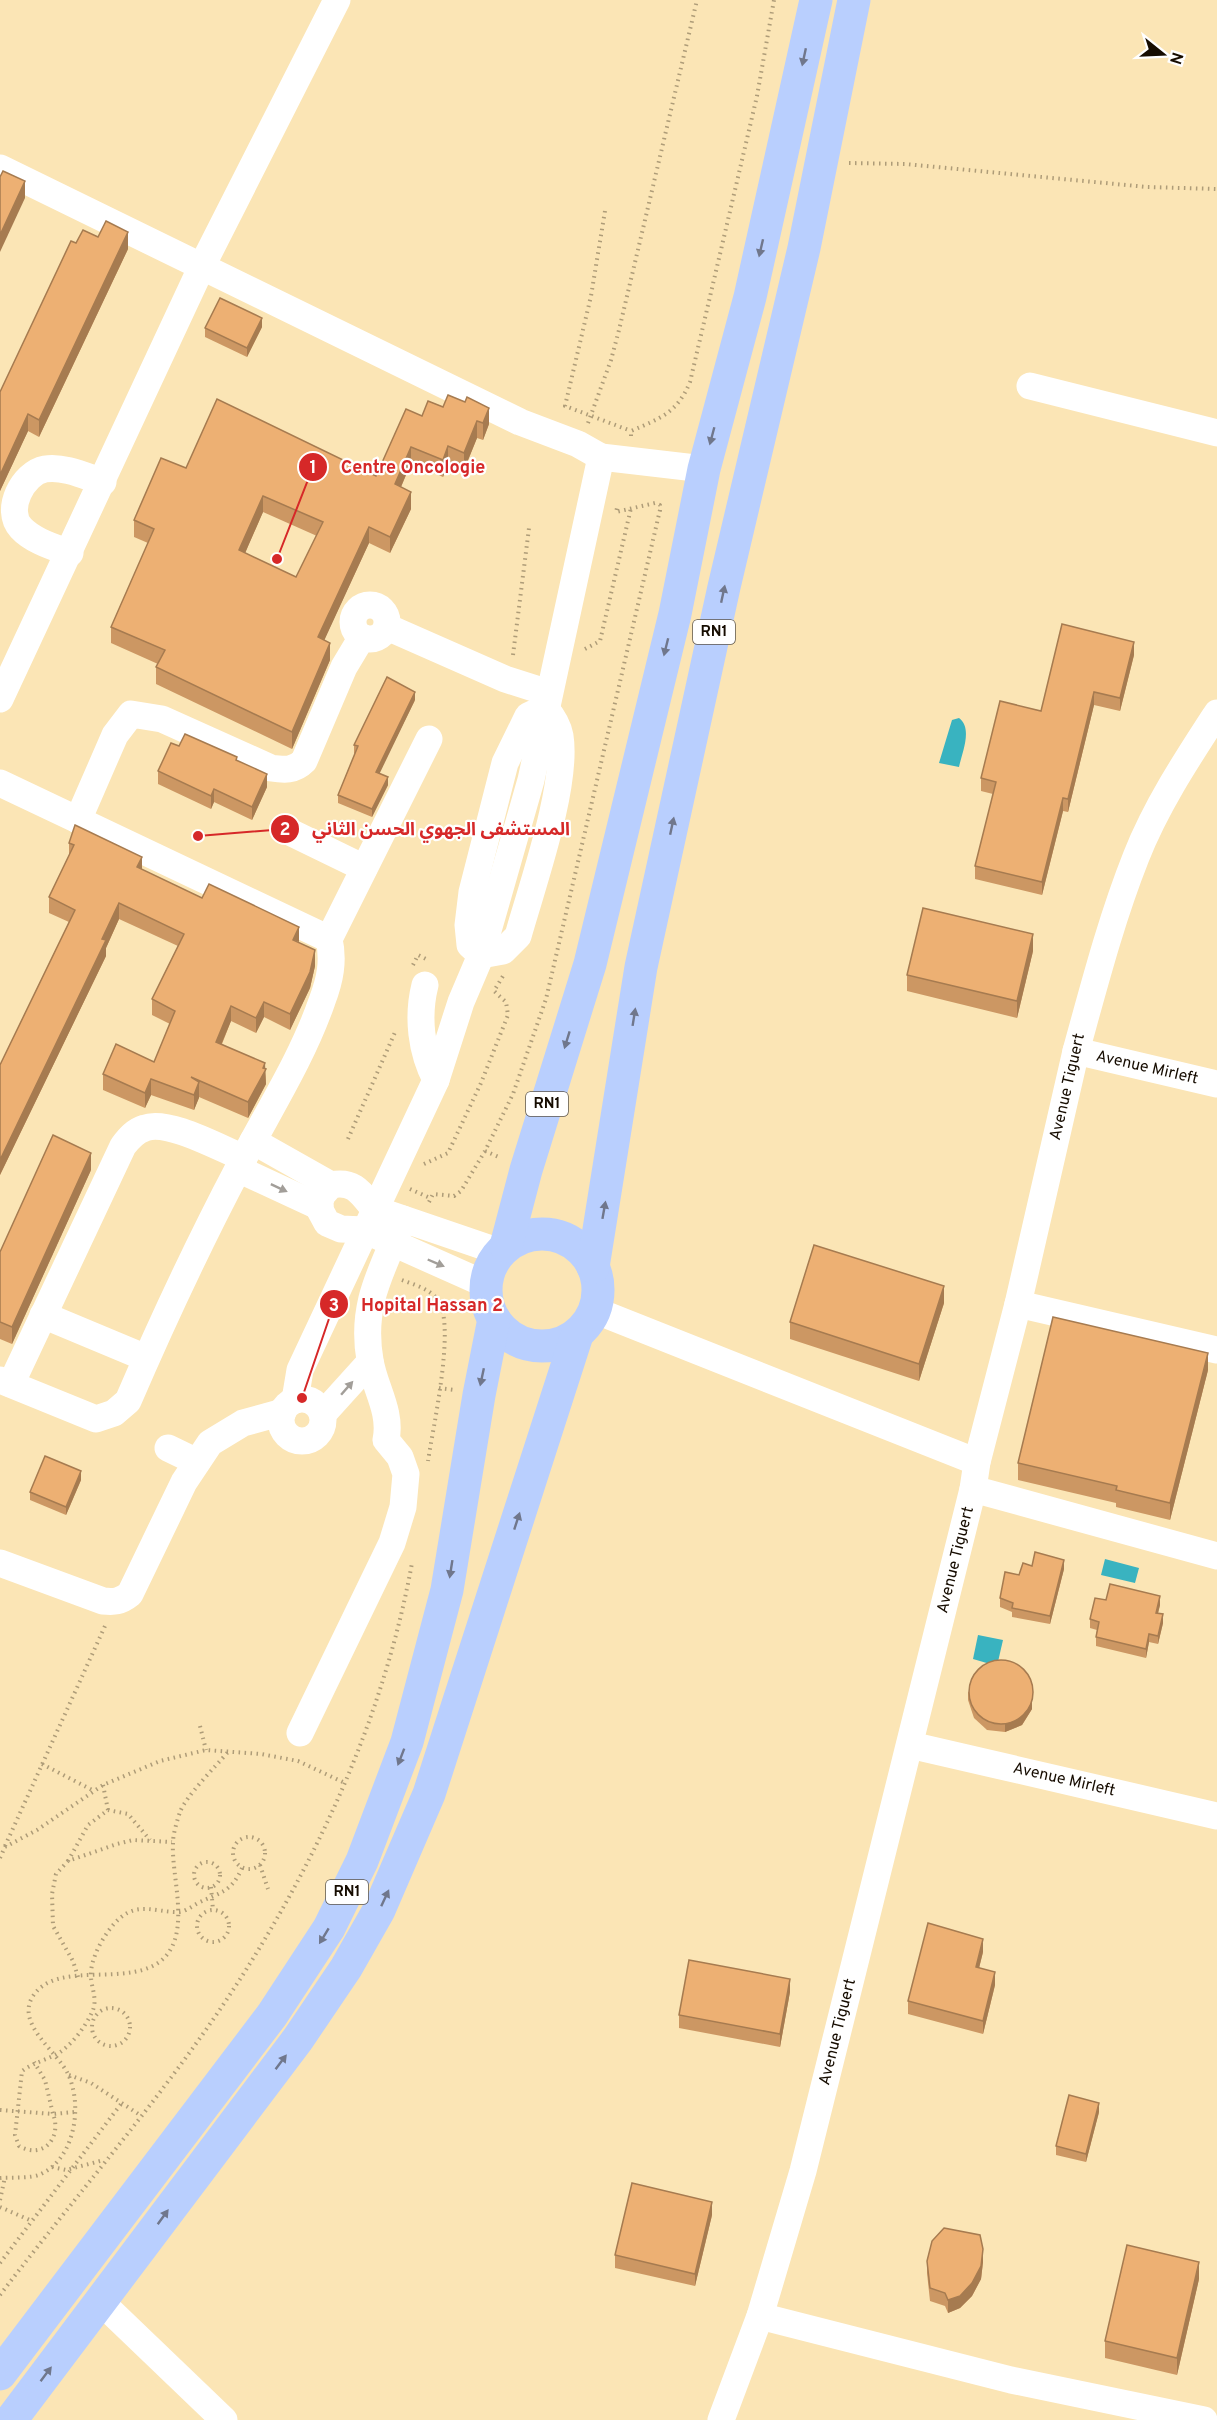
<svg xmlns="http://www.w3.org/2000/svg" width="1217" height="2420" viewBox="0 0 1217 2420" font-family="Overpass,'Noto Sans Arabic',sans-serif">
<style>
.water{fill:#39b3c0}
.lines{fill:none;stroke-linecap:round;stroke-linejoin:round}
.path{stroke:#ae9c78;stroke-width:4;stroke-dasharray:1.5 4.5;stroke-linecap:butt}
.minor{stroke:#fff;stroke-width:27}
.highway{stroke:#b9cffe;stroke-width:33}
.wall{fill:#cc9763;fill-rule:evenodd}
.shaded-wall{fill:#a67b50}
.building{fill:#edb073;stroke:#a67b50;stroke-width:1.5;fill-rule:evenodd}
.oneway{fill:#70778c}
.oneway2{fill:#a29e99}
.labels{text-anchor:middle;dominant-baseline:central;stroke-width:4.5;stroke-linejoin:round;paint-order:stroke}
.shield{fill:#fff;stroke:#5c554c;stroke-width:1.5}
.shield-label{font-size:15px;font-weight:bold;fill:#160c00}
.street-label{font-size:16px;fill:#160c00;stroke:#fff}
.leader{fill:none;stroke:#d62828;stroke-width:2}
.callout-dot{fill:#d62828;stroke:#fff;stroke-width:2}
.mark-label{font-size:18px;text-anchor:middle;font-weight:bold;fill:#fff}
.callout-label{font-size:18px;text-anchor:middle;font-weight:bold;fill:#d62828;stroke:#fff;stroke-width:4.5;stroke-linejoin:round;paint-order:stroke}
</style>
<rect width="100%" height="100%" fill="#fbe5b5"/>
<!-- water -->
<g class="water">
<path d="M959,718C973,728 962,753 959,767L939,763L952,720Z"/>
<path d="M1105,1559L1139,1568L1135,1583L1101,1575Z"/>
<path d="M978,1635L1003,1640L997,1666L973,1659Z"/>
</g>
<g class="lines">
<!-- path -->
<g class="path">
<path d="M849,163L905,164L1147,187L1217,189"/>
<path d="M605,211L591,296L565,406L631,431"/>
<path d="M588,423L611,360L619,330L697,0"/>
<path d="M631,436V431C661,418 677,413 690,382L757,96L774,0"/>
<path d="M585,649L600,641L631,508"/>
<path d="M513,655L529,528"/>
<path d="M413,965L418,955L426,959"/>
<path d="M348,1139L396,1030"/>
<path d="M485,1151L501,1158"/>
<path d="M424,1164L448,1153L481,1083L508,1015L506,1002L494,991L503,976"/>
<path d="M410,1189L430,1198"/>
<path d="M429,1202L433,1194L454,1196L461,1191L485,1151L513,1094L546,999L660,510V505L655,503L616,512L617,508"/>
<path d="M402,1280C415,1285 430,1289 438,1300C456,1325 433,1427 428,1461"/>
<path d="M439,1388L454,1390"/>
<path d="M200,1726L206,1750"/>
<path d="M42,1764L94,1791"/>
<path d="M103,1785L108,1810"/>
<circle cx="249" cy="1853" r="16"/>
<path d="M5,1846L105,1626"/>
<path d="M0,1858L5,1847L37,1830L103,1785L160,1761L206,1750L261,1754L298,1761L345,1783"/>
<path d="M68,1861L88,1825L108,1810L128,1814L150,1840"/>
<circle cx="207" cy="1875" r="13"/>
<path d="M260,1865L268,1889"/>
<path d="M211,1887L213,1910"/>
<circle cx="213" cy="1926" r="16"/>
<path d="M78,1977L73,1961L53,1926L52,1894L56,1874L68,1861L117,1844L133,1840L172,1842"/>
<circle cx="111" cy="2027" r="19"/>
<path d="M69,2075L91,2083L140,2115"/>
<path d="M0,2110L53,2114L45,2080L34,2062"/>
<path d="M74,2112L53,2114C62,2137 44,2160 19,2146L15,2135L22,2071C33,2063 43,2061 55,2055C71,2047 86,2026 93,2010C97,1999 92,1989 91,1978C89,1959 106,1930 120,1918C139,1902 155,1912 177,1912C183,1913 191,1907 198,1903C220,1892 231,1893 242,1868"/>
<path d="M52,2167L66,2170L104,2160"/>
<path d="M0,2178C12,2177 30,2179 41,2174C75,2158 83,2106 68,2074C57,2051 15,2024 33,1996C58,1958 131,1990 164,1958C191,1931 171,1876 173,1843C173,1834 177,1821 180,1812C186,1796 216,1766 228,1752"/>
<path d="M0,2200L5,2177"/>
<path d="M0,2207L32,2221"/>
<path d="M0,2263L121,2104"/>
<path d="M0,2295C83,2186 176,2082 249,1965C326,1842 386,1706 412,1563"/>
</g>
<!-- minor -->
<g class="minor">
<path d="M0,168L520,422L578,444L601,457"/>
<path d="M1030,386L1217,433"/>
<path d="M70,553C54,547 33,541 21,528C4,510 23,473 45,469C64,466 85,476 103,482"/>
<circle cx="370" cy="622" r="17"/>
<path d="M387,627L505,679L549,693"/>
<path d="M0,699L202,266L337,0"/>
<path d="M545,708C552,716 558,725 560,736C568,785 532,886 518,936L503,951L481,955L470,945L468,925L472,892L505,763L528,716Z"/>
<path d="M0,783L329,939"/>
<path d="M78,820L115,735L131,714L162,719L271,768C284,770 294,771 304,761L344,667L362,637"/>
<path d="M292,833L364,868"/>
<path d="M425,985C417,1017 421,1051 436,1080"/>
<path d="M1076,1051L1217,1084"/>
<path d="M253,1141L331,1185"/>
<path d="M238,1169L320,1207"/>
<path d="M487,1285L364,1230L341,1229L327,1223L320,1210V1202L322,1195L331,1185C354,1180 361,1193 374,1209L500,1252"/>
<path d="M1018,1304L1217,1350"/>
<path d="M594,1310L977,1462"/>
<path d="M43,1315L146,1358"/>
<path d="M0,1380L96,1419L114,1413L128,1401C162,1322 199,1243 239,1167C267,1113 302,1059 322,1001C330,980 334,961 329,939L429,739"/>
<path d="M11,1384L123,1146C129,1138 135,1131 145,1128C168,1119 221,1149 244,1158"/>
<circle cx="302" cy="1420" r="21"/>
<path d="M295,1400L300,1370L436,1080L461,1002L481,955L531,780L601,457L704,469"/>
<path d="M323,1414L370,1362"/>
<path d="M168,1448L197,1462"/>
<path d="M973,1489L1217,1556"/>
<path d="M0,1563L103,1601C114,1602 120,1602 130,1594L184,1482L210,1443L243,1423L283,1412"/>
<path d="M300,1733L392,1543L403,1507L406,1474L400,1457L386,1440C392,1411 374,1387 370,1360C360,1303 383,1269 403,1219"/>
<path d="M910,1745L1217,1816"/>
<path d="M101,2302L224,2420"/>
<path d="M760,2316L1011,2380L1204,2420"/>
<path d="M721,2420L760,2316L803,2171L973,1489L977,1462L1018,1304L1076,1051C1094,986 1111,920 1136,857C1156,806 1187,759 1217,713"/>
</g>
<!-- highway -->
<g class="highway">
<circle cx="542" cy="1290" r="56"/>
<path d="M506,1246L526,1170L590,964L675,614L704,469L750,297L816,0"/>
<path d="M593,1267L641,967L724,587L804,248L854,0"/>
<path d="M0,2374L272,2015L329,1928L362,1861L407,1742L447,1590L479,1395L494,1319"/>
<path d="M11,2420L298,2039L346,1968L379,1910L429,1794L577,1335"/>
</g>
</g>
<!-- wall -->
<g class="wall">
<path d="M98,237L128,249L39,437L28,431L0,491V392L76,243Z"/>
<path d="M262,327L247,357L205,337V328Z"/>
<path d="M428,401L489,424L483,440L477,438L464,470L448,463L443,477L411,463L401,487L411,509L390,553L369,543L324,640L330,660L292,749L156,684V667L158,664L111,643V627L148,543L134,537V520L186,468L376,476L422,416ZM263,512L317,536L296,577L245,553Z"/>
<path d="M1134,655L1120,711L1094,705L1068,812L1063,811L1042,895L975,879V866L993,794L981,791V778L1041,711Z"/>
<path d="M415,700L379,773L388,785L372,817L338,803V795L355,754L354,753V745Z"/>
<path d="M179,746L237,760L267,787L252,820L214,802L211,809L158,784V771Z"/>
<path d="M69,843L142,870L299,943L315,966L310,988L290,1030L264,1017L256,1033L231,1021L222,1044L265,1069L266,1084L248,1118L199,1097L194,1110L151,1095L145,1108L103,1090V1074L154,1062L170,1024L152,1015V999L178,946L119,919L106,948V956L0,1175V1065L69,922L49,913V897L69,855Z"/>
<path d="M1033,951L1017,1018L907,991V975Z"/>
<path d="M91,1170L12,1344L0,1339V1252Z"/>
<path d="M944,1303L919,1381L790,1339V1322Z"/>
<path d="M1208,1370L1170,1520L1116,1507V1503L1018,1480V1463Z"/>
<path d="M81,1480L66,1515L30,1500V1492Z"/>
<path d="M1032,1566L1064,1569L1050,1624L1012,1617V1612L1000,1607V1598L1019,1575Z"/>
<path d="M1106,1600L1160,1605L1158,1613L1163,1623L1158,1644L1149,1642L1146,1658L1096,1646V1637L1097,1630L1090,1628V1619Z"/>
<path d="M968,1692L1032,1709L1022,1725L1005,1732L987,1730L974,1718L968,1700Z"/>
<path d="M983,1952L979,1968L995,1985L983,2034L908,2014V2001Z"/>
<path d="M790,1992L780,2047L679,2028V2015Z"/>
<path d="M1099,2112L1086,2162L1056,2155V2146Z"/>
<path d="M712,2215L695,2286L615,2268V2255Z"/>
<path d="M927,2261L983,2262L981,2279L972,2296L960,2308L948,2313L945,2306L930,2301L927,2273Z"/>
<path d="M1199,2279L1177,2375L1105,2358V2341Z"/>
</g>
<!-- shaded-wall -->
<g class="shaded-wall">
<path d="M25,181V198L0,252V235Z"/>
<path d="M128,232V249L39,437V420Z"/>
<path d="M262,318V327L247,357V348Z"/>
<path d="M489,408V424L483,440V423Z"/>
<path d="M28,414V431L0,491V475Z"/>
<path d="M477,421V438L464,470V453Z"/>
<path d="M448,446V463L443,477V460Z"/>
<path d="M411,447V463L395,501V484Z"/>
<path d="M411,492V509L390,553V537Z"/>
<path d="M263,496V512L239,567V550Z"/>
<path d="M369,527V543L318,654V637Z"/>
<path d="M1134,642V655L1120,711V698Z"/>
<path d="M330,643V660L292,749V732Z"/>
<path d="M415,692V700L376,781V772Z"/>
<path d="M1094,692V705L1068,812V799Z"/>
<path d="M267,774V787L252,820V807Z"/>
<path d="M388,777V785L372,817V809Z"/>
<path d="M214,789V802L211,809V796Z"/>
<path d="M1063,798V811L1042,895V882Z"/>
<path d="M142,857V872L137,867Z"/>
<path d="M119,903V919L106,948V956L0,1175V1160Z"/>
<path d="M299,927V942L293,940Z"/>
<path d="M1033,934V951L1017,1018V1001Z"/>
<path d="M315,950V966L310,988L290,1030V1014Z"/>
<path d="M264,1002V1017L256,1033V1018Z"/>
<path d="M231,1006V1021L216,1057V1042Z"/>
<path d="M265,1063L266,1084L248,1118V1102Z"/>
<path d="M151,1079V1095L145,1108V1093Z"/>
<path d="M199,1082V1098L194,1110V1095Z"/>
<path d="M91,1153V1170L12,1344V1327Z"/>
<path d="M944,1286V1303L919,1381V1364Z"/>
<path d="M1208,1353V1370L1170,1520V1503Z"/>
<path d="M81,1471V1480L66,1515V1507Z"/>
<path d="M1064,1560V1569L1050,1624V1616Z"/>
<path d="M1160,1596V1605L1156,1621V1613Z"/>
<path d="M1163,1614V1623L1158,1644V1636Z"/>
<path d="M1149,1634V1642L1146,1658V1649Z"/>
<path d="M1032,1701V1709L1022,1725L1005,1732V1724Z"/>
<path d="M983,1939V1952L976,1980V1967Z"/>
<path d="M995,1972V1985L983,2034V2021Z"/>
<path d="M790,1979V1992L780,2047V2034Z"/>
<path d="M1099,2103V2112L1086,2162V2154Z"/>
<path d="M712,2202V2215L695,2286V2274Z"/>
<path d="M983,2249V2262L981,2279L972,2296L960,2308L948,2313V2300Z"/>
<path d="M1199,2262V2279L1177,2375V2358Z"/>
</g>
<!-- building -->
<g class="building">
<path d="M3,171L25,181L0,235V177Z"/>
<path d="M106,221L128,232L39,420L28,414L0,475V392L71,241L76,243L83,230L98,237Z"/>
<path d="M220,298L262,318L247,348L205,328Z"/>
<path d="M448,395L465,402L467,397L489,408L483,423L477,421L464,453L448,446L443,460L411,447L395,484L411,492L390,537L369,527L318,637L330,643L292,732L156,667L165,650L111,627L154,529L134,520L161,458L186,468L217,399L376,476L406,409L422,416L428,401L443,407ZM263,496L323,522L296,577L239,550Z"/>
<path d="M1062,624L1134,642L1120,698L1094,692L1068,799L1063,798L1042,882L975,866L996,782L981,778L1000,701L1041,711Z"/>
<path d="M387,677L415,692L376,772L388,777L372,809L338,795L358,746L354,745Z"/>
<path d="M185,734L237,757L236,760L267,774L252,807L214,789L211,796L158,771L171,743L179,746Z"/>
<path d="M75,825L142,857L137,867L202,898L209,884L299,927L293,940L315,950L310,972L290,1014L264,1002L256,1018L231,1006L216,1042L265,1063L263,1068L266,1069L248,1102L191,1077L199,1082L194,1095L151,1079L145,1093L103,1074L116,1044L154,1062L175,1011L152,999L184,934L119,903L102,939L106,940L0,1160V1065L75,910L49,897L74,845L69,843Z"/>
<path d="M923,908L1033,934L1017,1001L907,975Z"/>
<path d="M53,1135L91,1153L12,1327L0,1322V1252Z"/>
<path d="M814,1245L944,1286L919,1364L790,1322Z"/>
<path d="M1053,1317L1208,1353L1170,1503L1116,1490L1117,1486L1018,1463Z"/>
<path d="M45,1456L81,1471L66,1507L30,1492Z"/>
<path d="M1035,1552L1064,1560L1050,1616L1012,1608L1013,1603L1000,1598L1005,1572L1019,1575L1023,1563L1032,1566Z"/>
<path d="M1110,1584L1160,1596L1156,1613L1163,1614L1158,1636L1149,1634L1146,1649L1096,1637L1099,1622L1090,1619L1095,1598L1106,1600Z"/>
<circle cx="1001" cy="1692" r="32"/>
<path d="M928,1923L983,1939L976,1967L995,1972L983,2021L908,2001Z"/>
<path d="M689,1960L790,1979L780,2034L679,2015Z"/>
<path d="M1069,2095L1099,2103L1086,2154L1056,2146Z"/>
<path d="M632,2183L712,2202L695,2274L615,2255Z"/>
<path d="M944,2228L980,2235L983,2249L981,2266L972,2283L960,2296L948,2300L945,2293L930,2288L927,2261L932,2241Z"/>
<path d="M1127,2245L1199,2262L1177,2358L1105,2341Z"/>
</g>
<!-- one-way arrows -->
<defs><path id="oneway-solid" d="M-6-.8H1V-3.2L6.5 0L1 3.2V.8H-6Z" transform="scale(1.5)"/></defs>
<g class="oneway">
<use href="#oneway-solid" transform="translate(804 57) rotate(102)"/>
<use href="#oneway-solid" transform="translate(761 248) rotate(103)"/>
<use href="#oneway-solid" transform="translate(712 436) rotate(105)"/>
<use href="#oneway-solid" transform="translate(723 594) rotate(-78)"/>
<use href="#oneway-solid" transform="translate(666 647) rotate(104)"/>
<use href="#oneway-solid" transform="translate(672 826) rotate(-78)"/>
<use href="#oneway-solid" transform="translate(634 1017) rotate(-81)"/>
<use href="#oneway-solid" transform="translate(567 1040) rotate(107)"/>
<use href="#oneway-solid" transform="translate(604 1210) rotate(-80)"/>
<use href="#oneway-solid" transform="translate(482 1377) rotate(102)"/>
<use href="#oneway-solid" transform="translate(517 1521) rotate(-72)"/>
<use href="#oneway-solid" transform="translate(451 1569) rotate(99)"/>
<use href="#oneway-solid" transform="translate(401 1757) rotate(111)"/>
<use href="#oneway-solid" transform="translate(385 1898) rotate(-65)"/>
<use href="#oneway-solid" transform="translate(324 1936) rotate(121)"/>
<use href="#oneway-solid" transform="translate(281 2062) rotate(-53)"/>
<use href="#oneway-solid" transform="translate(163 2217) rotate(-54)"/>
<use href="#oneway-solid" transform="translate(46 2374) rotate(-53)"/>
</g>
<g class="oneway2">
<use href="#oneway-solid" transform="translate(279 1188) rotate(25)"/>
<use href="#oneway-solid" transform="translate(436 1263) rotate(23)"/>
<use href="#oneway-solid" transform="translate(347 1388) rotate(-49)"/>
</g>
<g class="labels">
<!-- shield labels -->
<g class="shield">
<rect x="693" y="620" width="42" height="24" rx="4.5"/>
<rect x="526" y="1092" width="42" height="24" rx="4.5"/>
<rect x="326" y="1880" width="42" height="24" rx="4.5"/>
</g>
<g class="shield-label">
<text x="714" y="632">RN1</text>
<text x="547" y="1104">RN1</text>
<text x="347" y="1892">RN1</text>
</g>
<!-- street labels -->
<g class="street-label">
<text transform="translate(1147 1068) rotate(13)">Avenue Mirleft</text>
<text transform="translate(1068 1087) rotate(-77)">Avenue Tiguert</text>
<text transform="translate(956 1560) rotate(-76)">Avenue Tiguert</text>
<text transform="translate(1064 1780) rotate(13)">Avenue Mirleft</text>
<text transform="translate(838 2032) rotate(-76)">Avenue Tiguert</text>
</g>
</g>
<!-- callouts -->
<path class="leader" d="M277 559L313 467M198 836L285 829M302 1398L334 1304"/>
<g class="callout-dot">
<circle cx="277" cy="559" r="6"/>
<circle cx="198" cy="836" r="6"/>
<circle cx="302" cy="1398" r="6"/>
<circle cx="313" cy="467" r="15"/>
<circle cx="285" cy="829" r="15"/>
<circle cx="334" cy="1304" r="15"/>
</g>
<g class="mark-label">
<text x="313" y="473">1</text>
<text x="285" y="835">2</text>
<text x="334" y="1311">3</text>
</g>
<g class="callout-label">
<text x="413" y="473">Centre Oncologie</text>
<text x="441" y="835">المستشفى الجهوي الحسن الثاني</text>
<text x="432" y="1311">Hopital Hassan 2</text>
</g>
<!-- north arrow -->
<g transform="translate(1163 54) rotate(108)" stroke="#ffffff" stroke-width="4.5" paint-order="stroke">
<path d="M0-4.5L10 22L0 15L-10 22Z" fill="#160c00"/>
<text y="-9" font-size="16" font-weight="bold" text-anchor="middle" fill="#160c00">N</text>
</g>
</svg>
